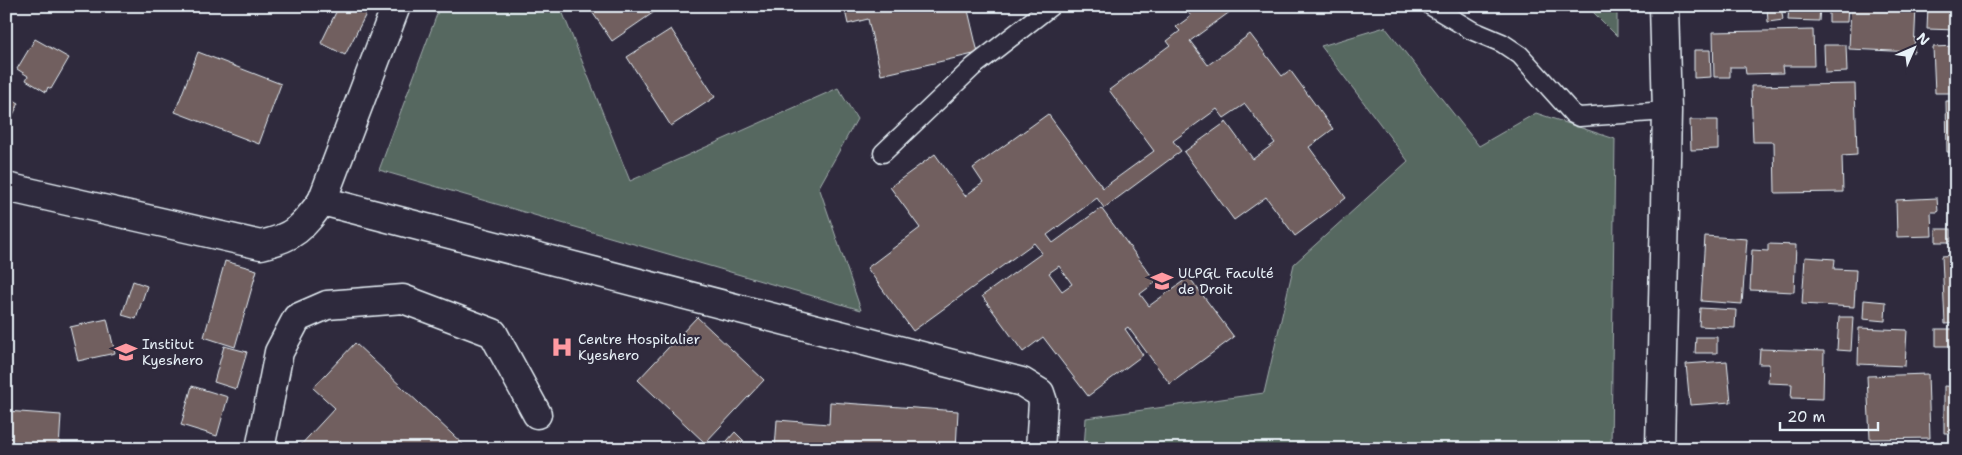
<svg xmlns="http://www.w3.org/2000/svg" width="1962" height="455" viewBox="0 0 1962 455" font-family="'Shantell Sans',sans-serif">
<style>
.green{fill:#576861;stroke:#a0acac}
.building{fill:#715f5e;stroke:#e8f1f8;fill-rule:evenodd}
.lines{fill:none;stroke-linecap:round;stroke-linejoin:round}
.service-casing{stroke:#e8f1f8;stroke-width:21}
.minor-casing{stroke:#e8f1f8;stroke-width:31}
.service{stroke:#2f2a3d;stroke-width:18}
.minor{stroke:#2f2a3d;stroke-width:28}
.labels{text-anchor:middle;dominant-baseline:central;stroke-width:4.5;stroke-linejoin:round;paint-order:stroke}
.poi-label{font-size:14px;fill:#e8f1f8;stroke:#2f2a3d;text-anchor:start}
</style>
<rect width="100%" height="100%" fill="#2f2a3d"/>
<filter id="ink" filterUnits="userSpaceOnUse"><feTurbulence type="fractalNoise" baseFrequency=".02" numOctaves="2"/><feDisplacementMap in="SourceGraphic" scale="10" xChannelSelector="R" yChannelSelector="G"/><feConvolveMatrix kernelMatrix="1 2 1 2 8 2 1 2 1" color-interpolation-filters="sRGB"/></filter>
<g filter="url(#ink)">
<!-- green -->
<g class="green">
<path d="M440,6H560L630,181L838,88L857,119L819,187L861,310L379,170Z"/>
<path d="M1587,6H1617V36Z"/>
<path d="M1385,27L1479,146L1536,113L1615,139L1611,449H1084L1086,418L1264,393L1294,264L1408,161L1321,46Z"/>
</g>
<!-- building -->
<g class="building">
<path d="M339,6H351L366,14L345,55L321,43Z"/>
<path d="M588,6H658L660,8L612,41Z"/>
<path d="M844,6H882L883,11L905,6H967L978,53L881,75L868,19L848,24Z"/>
<path d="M1183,6H1238L1190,41L1208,65L1250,34L1282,76L1290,70L1333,129L1309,147L1346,198L1295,236L1266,197L1234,220L1184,152L1226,122L1253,159L1275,143L1245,104L1224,118L1217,109L1173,141L1181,151L1104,208L1097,198L1047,235L1053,243L1101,208L1156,282L1140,294L1149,306L1189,277L1234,337L1170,384L1128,327L1125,329L1143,355L1088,396L1043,337L1023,352L982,296L1042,253L1034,243L913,331L867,268L920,228L890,187L935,154L965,196L983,183L973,168L1048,114L1103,188L1154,151L1109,90L1170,45L1167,41L1180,31L1176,27L1191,16ZM1059,266L1072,284L1062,291L1049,273Z"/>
<path d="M1767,6H1781L1783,20L1768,22Z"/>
<path d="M1789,6H1820L1819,21L1788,20Z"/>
<path d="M1829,6H1848L1847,22H1829Z"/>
<path d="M1851,6H1916L1914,52L1849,49Z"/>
<path d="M1928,6H1956V30L1927,29Z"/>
<path d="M671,29L715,97L671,126L627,57Z"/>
<path d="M1813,30L1814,66H1782L1783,73L1746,74L1745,67H1730V77H1714L1713,32Z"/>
<path d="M35,39L69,58L51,89L48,87L46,92L26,80L28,76L17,69Z"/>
<path d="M1824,45H1846L1847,72L1825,73Z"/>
<path d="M1956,46V93H1935L1933,47Z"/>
<path d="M1694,50H1710L1711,77L1694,78Z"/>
<path d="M198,52L281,84L259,144L175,112Z"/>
<path d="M1855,84L1857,155L1842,156L1843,192L1775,193L1774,142H1753L1751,86Z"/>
<path d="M6,96L19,103L6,129Z"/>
<path d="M1946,101H1956V152H1947Z"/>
<path d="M1690,120H1718V149L1691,150Z"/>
<path d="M1937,198L1938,212H1931L1932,236L1897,237L1896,200Z"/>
<rect x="1936" y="229" width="15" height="13"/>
<path d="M1705,236L1747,239L1742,304L1701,301Z"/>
<path d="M1768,244L1796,245L1794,292L1750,290L1752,250L1768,251Z"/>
<path d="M1956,255V323L1945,324L1942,256Z"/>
<path d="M1805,257L1835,259L1834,269L1856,270L1854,307L1802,304Z"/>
<path d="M225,261L257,270L235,347L204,337Z"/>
<path d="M133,281L147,286L136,319L122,315Z"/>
<path d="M1864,300L1886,302L1885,321L1863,319Z"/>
<path d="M1700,308L1736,310L1735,328L1699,326Z"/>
<path d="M697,317L764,380L705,443L638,380Z"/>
<path d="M1839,317H1853L1851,351L1837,350Z"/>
<path d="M107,319L115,353L78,361L70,327Z"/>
<path d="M1859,328L1907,330L1905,366L1858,364Z"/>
<rect x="1936" y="329" width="20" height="17"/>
<path d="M1696,337H1717V353H1695Z"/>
<path d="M355,343L468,449H401L398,446L395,449H297L335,408L313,388Z"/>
<path d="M224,346L247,352L236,389L214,382Z"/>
<path d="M1760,349L1824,351L1823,399L1791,398L1792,384L1768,383L1769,364H1759Z"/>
<path d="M1727,361L1731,402L1690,405L1686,364Z"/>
<path d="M1928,374L1930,438L1870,439L1867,376Z"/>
<path d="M192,386L228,397L217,436L181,425Z"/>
<path d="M1944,386L1956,387V433H1944Z"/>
<path d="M830,402L958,411L956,449H775L777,420L829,424Z"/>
<path d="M6,411L61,415L59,449H6Z"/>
<path d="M735,432L744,441L737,449H720Z"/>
<path d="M1940,443V449H1909L1908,444Z"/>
</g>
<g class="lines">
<!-- service casing -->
<g class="service-casing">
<g id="service">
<path d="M1431,6L1471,30L1502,43L1520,55L1573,114L1579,117L1667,111"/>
<path d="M883,153L973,67L1051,6"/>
</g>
</g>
<!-- minor casing -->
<g class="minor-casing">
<g id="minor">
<path d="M6,187L261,245C295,237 302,228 322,201L1022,382L1040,393L1043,402L1040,449"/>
<path d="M322,201L396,6"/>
<path d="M260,449L279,352L297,318L327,305L403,299L493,333L537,414"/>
<path d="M1660,449L1667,111L1664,6"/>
</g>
</g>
<!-- service -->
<use href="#service" class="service"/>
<!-- minor -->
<use href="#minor" class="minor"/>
</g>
</g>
<!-- icons -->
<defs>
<g id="university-bare" transform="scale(1.725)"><path d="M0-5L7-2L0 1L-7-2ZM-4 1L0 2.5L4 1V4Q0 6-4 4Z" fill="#ff9aa2" stroke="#2f2a3d" stroke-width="2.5" paint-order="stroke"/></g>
<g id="hospital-bare" transform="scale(1.725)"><path d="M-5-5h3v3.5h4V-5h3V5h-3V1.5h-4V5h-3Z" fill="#ff9aa2" stroke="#2f2a3d" stroke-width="2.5" paint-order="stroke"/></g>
<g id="school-bare" transform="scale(1.725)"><path d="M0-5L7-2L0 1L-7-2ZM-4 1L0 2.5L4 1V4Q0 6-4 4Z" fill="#ff9aa2" stroke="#2f2a3d" stroke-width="2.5" paint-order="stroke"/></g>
</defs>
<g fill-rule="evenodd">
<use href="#university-bare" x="1162" y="281"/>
<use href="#hospital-bare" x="562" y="347"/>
<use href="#school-bare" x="126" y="352"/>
</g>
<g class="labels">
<!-- poi labels -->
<g class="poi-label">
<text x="1178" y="273">ULPGL Faculté<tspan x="1178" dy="16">de Droit</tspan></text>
<text x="578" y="339">Centre Hospitalier<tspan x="578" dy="16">Kyeshero</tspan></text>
<text x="142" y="344">Institut<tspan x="142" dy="16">Kyeshero</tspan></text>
</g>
</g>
<!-- margin -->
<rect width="1962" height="455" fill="none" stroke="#2f2a3d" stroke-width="25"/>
<rect x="12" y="12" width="1937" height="430" fill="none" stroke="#e8f1f8" stroke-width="2" filter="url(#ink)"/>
<!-- north arrow -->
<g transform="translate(1914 48) rotate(45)" stroke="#2f2a3d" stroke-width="4" paint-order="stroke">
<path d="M0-4L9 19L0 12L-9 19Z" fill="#e8f1f8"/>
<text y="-8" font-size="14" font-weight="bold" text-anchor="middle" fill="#e8f1f8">N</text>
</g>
<!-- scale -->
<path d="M1780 422v8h98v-8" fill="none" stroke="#e8f1f8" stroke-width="2.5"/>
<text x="1787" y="422" font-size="15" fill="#e8f1f8" stroke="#2f2a3d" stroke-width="4" paint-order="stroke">20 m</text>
</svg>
